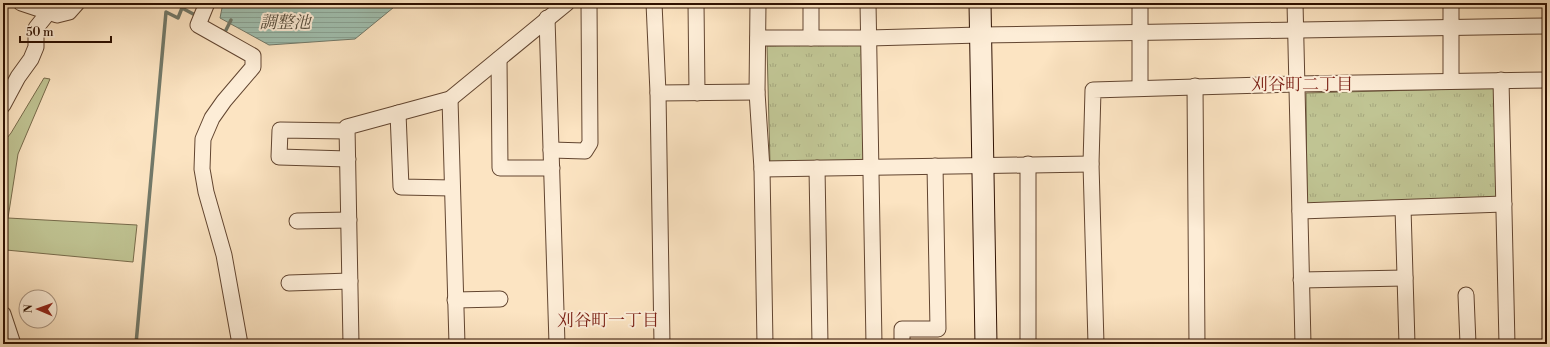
<svg xmlns="http://www.w3.org/2000/svg" width="1550" height="347" viewBox="0 0 1550 347" font-family="'Libre Bodoni','Noto Serif JP',serif">
<style>
.grass{fill:#c0c493;stroke:#776a4a}
.park{fill:url(#park-tufts);stroke:#776a4a}
.water{fill:url(#water-rules);stroke:#727969}
.lines{fill:none;stroke-linecap:round;stroke-linejoin:round}
.stream{stroke:#727969;stroke-width:3.5}
.street-casing{stroke:#624530;stroke-width:17}
.secondary-casing{stroke:#2e1000;stroke-width:23}
.street{stroke:#fdedd7;stroke-width:15}
.secondary{stroke:#fdedd7;stroke-width:21}
.labels{text-anchor:middle;dominant-baseline:central;stroke-width:4;stroke-linejoin:round;paint-order:stroke}
.water-label{font-size:17px;font-style:italic;fill:#564d3d;stroke:#fdedd7}
.neighbourhood-label{font-size:17px;fill:#7a1f14;stroke:#fdedd7}
</style>
<defs>
<pattern id="park-tufts" width="24" height="20" patternUnits="userSpaceOnUse"><rect width="24" height="20" fill="#c0c493"/><path d="M3 7l-1-3M5 7V3M7 7l1-3M15 17l-1-3M17 17v-4M19 17l1-3" fill="none" stroke="#a5a77d"/></pattern>
<pattern id="water-rules" width="6" height="5" patternUnits="userSpaceOnUse"><rect width="6" height="5" fill="#a0bfaf"/><path d="M0 2.5h6" fill="none" stroke="#8aa395"/></pattern>
</defs>
<rect width="100%" height="100%" fill="#fce4c2"/>
<filter id="stains"><feTurbulence type="fractalNoise" baseFrequency=".005" numOctaves="4"/><feColorMatrix values="0 0 0 0 .2 0 0 0 0 .09 0 0 0 0 .02 0 0 0 .5 -.17"/></filter>
<radialGradient id="worn" r=".72"><stop offset=".6" stop-color="#630" stop-opacity="0"/><stop offset="1" stop-color="#630" stop-opacity=".3"/></radialGradient>
<!-- grass -->
<path class="grass" d="M44,78L50,79L18,154L8,218L137,225L133,262L6,250L3,279V143L11,133Z"/>
<!-- park -->
<g class="park">
<path d="M863,44L866,161L770,164L767,46Z"/>
<path d="M1494,88L1498,197L1307,204L1306,93Z"/>
</g>
<!-- water -->
<path class="water" d="M223,3H399L355,39L269,45L220,18Z"/>
<g class="lines">
<!-- stream -->
<g class="stream">
<path d="M221,30L225,32L231,20"/>
<path d="M136,344L166,12L178,18L182,8L197,16"/>
</g>
<!-- street casing -->
<g class="street-casing">
<g id="street">
<path d="M21,3L57,15L69,12L77,3"/>
<path d="M207,3L198,25L253,56V67L224,101L212,118L203,139L202,169L206,192L224,255L240,344"/>
<path d="M654,3L658,93L662,344"/>
<path d="M696,3L697,93"/>
<path d="M758,3L757,92L762,169L765,344"/>
<path d="M868,3L874,344"/>
<path d="M1140,3V88"/>
<path d="M1295,3L1303,344"/>
<path d="M1451,3V81"/>
<path d="M547,18L557,344"/>
<path d="M758,38H869L980,35L1547,26"/>
<path d="M811,38V3"/>
<path d="M499,59L500,168H552"/>
<path d="M1501,80L1507,344"/>
<path d="M1195,86L1197,344"/>
<path d="M658,93L757,92"/>
<path d="M450,99L457,344"/>
<path d="M3,105L18,77L31,59L36,47V28L48,13"/>
<path d="M398,113L401,187L452,188"/>
<path d="M347,131L280,130L279,157L348,159"/>
<path d="M551,150L585,151L590,143L589,3"/>
<path d="M1028,164V344"/>
<path d="M817,168L820,344"/>
<path d="M762,169L1091,164"/>
<path d="M1403,208L1407,344"/>
<path d="M1300,211L1504,204"/>
<path d="M297,221L349,220"/>
<path d="M1301,280L1405,278"/>
<path d="M289,283L350,281"/>
<path d="M1466,295L1468,344"/>
<path d="M455,300L500,299"/>
<path d="M3,314L13,344"/>
<path d="M351,344L347,127L450,99L567,3"/>
<path d="M902,344V329H938L935,166"/>
<path d="M1096,344L1091,164L1093,90L1296,84L1547,80"/>
</g>
</g>
<!-- secondary casing -->
<g class="secondary-casing">
<path id="secondary" d="M980,3L986,344"/>
</g>
<!-- street -->
<use href="#street" class="street"/>
<!-- secondary -->
<use href="#secondary" class="secondary"/>
</g>
<g class="labels">
<!-- water labels -->
<g class="water-label">
<text x="285" y="23">調整池</text>
</g>
<!-- neighbourhood labels -->
<g class="neighbourhood-label">
<text x="1302" y="85">刈谷町二丁目</text>
<text x="608" y="321">刈谷町一丁目</text>
</g>
</g>
<!-- margin -->
<rect width="1550" height="347" fill="none" stroke="#fce4c2" stroke-width="16"/>
<rect x="4" y="4" width="1542" height="339" fill="none" stroke="#2e1000" stroke-width="2"/>
<rect x="8" y="8" width="1534" height="331" fill="none" stroke="#2e1000"/>
<!-- north arrow -->
<g transform="translate(38 309) rotate(272)"><circle r="19" fill="#fdedd7" stroke="#aa9581"/>
<path d="M0-3L7 15L0 10L-7 15Z" fill="#8f2418"/>
<text y="-6" font-size="11" font-weight="bold" text-anchor="middle" fill="#2e1000">N</text>
</g>
<!-- scale -->
<path d="M20 36v6h91v-6" fill="none" stroke="#2e1000" stroke-width="2"/>
<text x="26" y="36" font-size="12" fill="#2e1000" stroke="#fdedd7" stroke-width="3" paint-order="stroke">50 m</text>
<rect width="100%" height="100%" filter="url(#stains)"/>
<rect width="100%" height="100%" fill="url(#worn)"/>
</svg>
